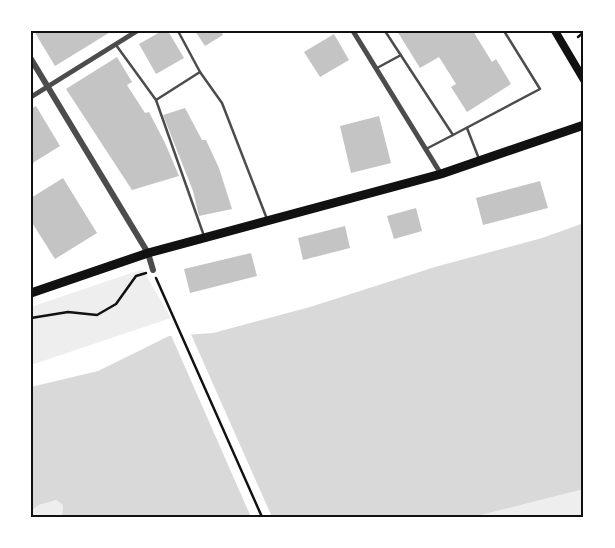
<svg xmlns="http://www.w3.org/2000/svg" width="615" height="548" viewBox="0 0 615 548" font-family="'Public Sans',sans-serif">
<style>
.green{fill:#eee}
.water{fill:#d9d9d9}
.pier{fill:#fff}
.building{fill:#c4c4c4}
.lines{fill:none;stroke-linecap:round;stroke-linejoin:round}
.path{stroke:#111;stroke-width:2.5}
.service{stroke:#4c4c4c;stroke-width:2.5}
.minor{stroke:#4c4c4c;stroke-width:5}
.tertiary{stroke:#4c4c4c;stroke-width:6}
.secondary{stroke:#111;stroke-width:8}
.primary{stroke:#111;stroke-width:9}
.neatline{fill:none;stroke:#111;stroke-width:2}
</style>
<rect width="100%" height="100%" fill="#fff"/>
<!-- green -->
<g class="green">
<path d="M143,270L171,318L31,365V307L134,272Z"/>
<path d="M584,489V517H473Z"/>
<path d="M56,500L63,505L62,517H31V511L39,505Z"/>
</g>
<!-- water -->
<path class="water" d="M584,223V489L473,517H62L63,505L56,500L39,505L31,511V387L98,371L169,336L213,333L310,307L435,267L542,238Z"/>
<!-- pier -->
<path class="pier" d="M190,332L272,517H251L170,333Z"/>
<!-- building -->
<g class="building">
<path d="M34,31H112L55,66Z"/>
<path d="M162,31H168L184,58L156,74L139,44Z"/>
<path d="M195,31H221L223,35L205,46Z"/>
<path d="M397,31H473L492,62L496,59L511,84L467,112L451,87L456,84L439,57L420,68Z"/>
<path d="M334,34L349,60L320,77L304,52Z"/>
<path d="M117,57L132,82L127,85L145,113L149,112L165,143L179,176L132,190L66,89Z"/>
<path d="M36,106L60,146L31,164V109Z"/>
<path d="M185,108L202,140H206L219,168L232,209L199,216L193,191L163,115Z"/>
<path d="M379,116L391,163L351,173L340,126Z"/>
<path d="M63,178L97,233L55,259L31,221V198Z"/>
<path d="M540,181L548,208L483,225L476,198Z"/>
<path d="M416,208L422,231L394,239L387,216Z"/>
<path d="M345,226L350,248L303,260L298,238Z"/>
<path d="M251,253L257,276L190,293L184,269Z"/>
</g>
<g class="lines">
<!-- path -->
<g class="path">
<path d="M578,37L584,32"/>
<path d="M156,278L262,517"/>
<path d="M31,318L68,312L97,315L116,304L136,276L146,273"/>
</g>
<!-- service -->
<g class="service">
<path d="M178,31L200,72"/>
<path d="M385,31L453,135L540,89L504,31"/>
<path d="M116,45L156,100L204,236"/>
<path d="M377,68L401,55"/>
<path d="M156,100L200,72L222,103L267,219"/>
<path d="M467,128L479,159"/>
<path d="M426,149L453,135"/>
</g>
<!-- minor -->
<g class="minor">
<path d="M353,31L441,174"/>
<path d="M31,97L137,31"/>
</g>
<!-- tertiary -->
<path class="tertiary" d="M31,59L148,253L153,270"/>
<!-- secondary -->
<path class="secondary" d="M555,31L584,80"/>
<!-- primary -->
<path class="primary" d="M31,293L148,253L441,174L584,125"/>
</g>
<!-- border -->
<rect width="615" height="548" fill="none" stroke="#ffffff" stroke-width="65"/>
<rect x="32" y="32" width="550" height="484" class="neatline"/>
</svg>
